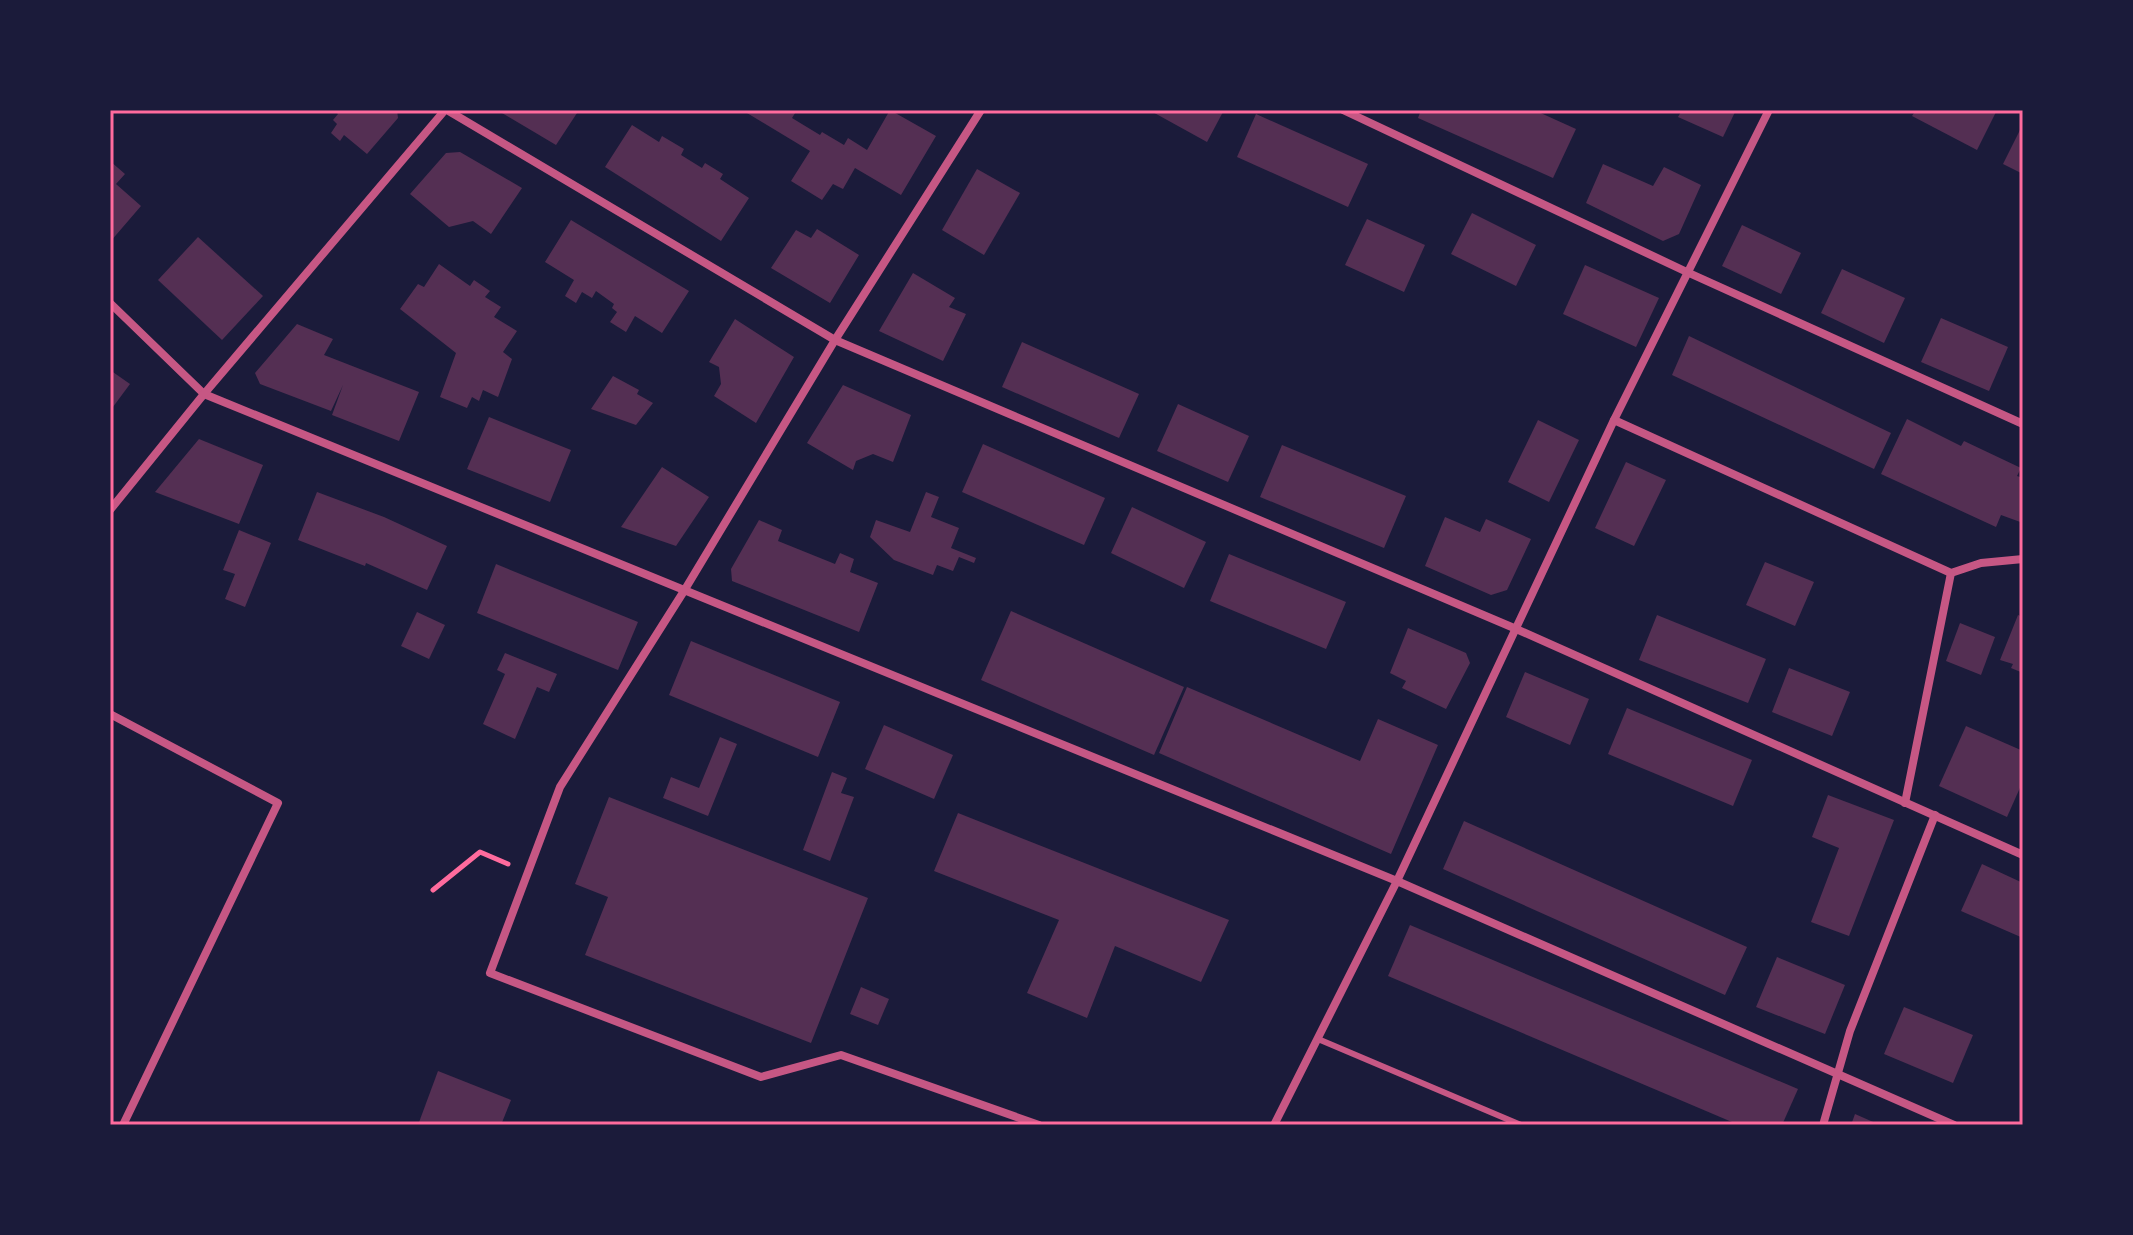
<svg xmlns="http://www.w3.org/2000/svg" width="2133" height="1235" viewBox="0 0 2133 1235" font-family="Poppins,sans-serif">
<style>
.building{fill:#542f53}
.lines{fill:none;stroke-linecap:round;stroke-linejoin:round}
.path{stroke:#ff6b9d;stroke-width:5}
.service{stroke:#c65784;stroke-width:6}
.minor{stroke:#c65784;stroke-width:8}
.neatline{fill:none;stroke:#ff6b9d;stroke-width:3}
</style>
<rect width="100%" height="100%" fill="#1b1b3a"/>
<!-- building -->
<g class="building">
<path d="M334,110H397L398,118L367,154L344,135L340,141L331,133L337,124L333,120L338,114Z"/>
<path d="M497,110H579L556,145Z"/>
<path d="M742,110H797L792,118L820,135L822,132L844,145L848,138L867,150L890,110L936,136L901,195L855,168L843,189L833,184L822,200L791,181L810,151Z"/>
<path d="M1149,110H1224L1207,142Z"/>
<path d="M1421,110H1534L1576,129L1553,178L1418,118Z"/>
<path d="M1682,110H1736L1723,137L1678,117Z"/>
<path d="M1916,110H1997L1977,150L1912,116Z"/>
<path d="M1256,114L1368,164L1348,207L1237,157Z"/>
<path d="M2023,124V174L2003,164Z"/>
<path d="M632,125L659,142L662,136L684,149L681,155L702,168L705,163L723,174L720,179L749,198L721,241L605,167Z"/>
<path d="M460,152L522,188L491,234L473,221L449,227L410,194L446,153Z"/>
<path d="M110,161L125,174L116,184L141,206L110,242Z"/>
<path d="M1603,164L1653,186L1664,167L1701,185L1679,234L1663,241L1586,203Z"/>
<path d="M977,169L1020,193L984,255L942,230Z"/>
<path d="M1472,213L1536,245L1516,286L1451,254Z"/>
<path d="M1367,219L1425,245L1404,292L1345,265Z"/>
<path d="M571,220L689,291L662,333L635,316L626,332L610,322L617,312L612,308L614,304L596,291L592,298L582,292L576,303L565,296L574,280L545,262Z"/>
<path d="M1742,225L1801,253L1781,294L1722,266Z"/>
<path d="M817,229L859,255L830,303L771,268L796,230L811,238Z"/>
<path d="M198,237L263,296L222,340L158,280Z"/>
<path d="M439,264L470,286L474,280L490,291L485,297L501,307L494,317L517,331L503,352L512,359L498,397L483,390L479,401L472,397L467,408L440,397L456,353L400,309L418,284L424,287Z"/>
<path d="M1585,265L1659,298L1636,347L1563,314Z"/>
<path d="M1842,269L1905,298L1884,343L1821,313Z"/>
<path d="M913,273L955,298L949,307L966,314L943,361L879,331Z"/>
<path d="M1941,318L2008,347L1989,391L1921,362Z"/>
<path d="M735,319L794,357L756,423L714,396L721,384L719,367L709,362Z"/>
<path d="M297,324L333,339L324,355L419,392L399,441L332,415L343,385L331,411L260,384L255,373Z"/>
<path d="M1689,336L1891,433L1874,469L1672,375Z"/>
<path d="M1022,342L1139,394L1119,438L1002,387Z"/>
<path d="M110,370L130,384L110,411Z"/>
<path d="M613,376L639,390L637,394L653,403L636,425L591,409Z"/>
<path d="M843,385L911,415L893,462L873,454L856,461L853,470L807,443Z"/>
<path d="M1178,404L1249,436L1228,482L1157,451Z"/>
<path d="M489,417L571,450L550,502L467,469Z"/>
<path d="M1907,419L1961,446L1964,441L2021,468L2017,476L2023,478V523L2001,515L1996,527L1881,474Z"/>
<path d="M1538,420L1579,440L1549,502L1508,482Z"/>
<path d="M199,439L263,465L239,524L155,492Z"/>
<path d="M983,444L1105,498L1084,545L962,492Z"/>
<path d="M1282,445L1406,496L1384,548L1260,497Z"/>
<path d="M1626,462L1666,480L1634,546L1595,528Z"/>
<path d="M662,467L709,497L676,546L621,527Z"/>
<path d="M317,492L384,517L447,546L427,590L366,563L365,566L298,540Z"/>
<path d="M926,492L939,497L931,517L959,528L951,548L976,558L974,563L959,557L953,571L937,565L933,575L894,560L870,537L876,520L910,532Z"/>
<path d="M1132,507L1206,542L1184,588L1111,553Z"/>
<path d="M1445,517L1480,532L1486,519L1531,539L1507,590L1491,595L1425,566Z"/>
<path d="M759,520L782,530L778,541L835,564L840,553L854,559L850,572L878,583L859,632L732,581L731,569Z"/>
<path d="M239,530L271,543L245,607L225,599L235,574L223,570Z"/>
<path d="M1229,554L1346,602L1326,649L1210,601Z"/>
<path d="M1765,562L1814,582L1795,626L1746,605Z"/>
<path d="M496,564L638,622L618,670L477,613Z"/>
<path d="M1011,611L1184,687L1154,755L981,680Z"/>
<path d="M417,612L445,625L429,659L401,646Z"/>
<path d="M1657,615L1766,659L1748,703L1639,660Z"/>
<path d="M2018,615L2023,617V673L2011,668L2013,664L2000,660Z"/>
<path d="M1960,623L1995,637L1981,675L1946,661Z"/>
<path d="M1408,628L1466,653L1470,663L1446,709L1402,688L1406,681L1390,673Z"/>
<path d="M691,641L840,702L818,757L669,695Z"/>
<path d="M505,653L557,674L549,692L537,687L515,739L483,724L505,674L497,670Z"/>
<path d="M1789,668L1850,692L1832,736L1772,712Z"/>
<path d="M1525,672L1589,699L1570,745L1506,717Z"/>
<path d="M1187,687L1360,761L1378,719L1438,745L1391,854L1159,753Z"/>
<path d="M1627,708L1752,760L1733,806L1608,754Z"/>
<path d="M884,725L953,755L934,799L865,769Z"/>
<path d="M1966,726L2023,751V781L2007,817L1939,786Z"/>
<path d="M720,737L737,744L708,816L663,798L671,777L699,788Z"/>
<path d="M832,772L847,778L841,793L854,797L830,861L803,850Z"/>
<path d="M1828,795L1894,820L1849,936L1811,922L1839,848L1812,837Z"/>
<path d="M609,797L868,898L811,1043L585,955L608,897L575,884Z"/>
<path d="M958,813L1229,920L1201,982L1115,946L1087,1018L1027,993L1059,920L934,871Z"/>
<path d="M1464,821L1747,947L1725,995L1443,869Z"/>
<path d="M1982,864L2023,883V938L1961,911Z"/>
<path d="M1410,925L1798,1089L1782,1125H1739L1388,976Z"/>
<path d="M1777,957L1845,985L1825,1034L1756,1007Z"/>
<path d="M861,987L889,999L878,1025L850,1014Z"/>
<path d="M1904,1007L1973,1035L1953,1083L1884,1054Z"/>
<path d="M438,1071L511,1100L501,1125H418Z"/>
<path d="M1855,1114L1880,1125H1851Z"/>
</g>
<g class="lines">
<!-- path -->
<path class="path" d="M433,890L480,852L508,864"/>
<!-- service -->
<path class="service" d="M1318,1039L1521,1125"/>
<!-- minor -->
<g class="minor">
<path d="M447,110L835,340L1514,628L2023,855"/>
<path d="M981,110L835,340L684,591L560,787L490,973L761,1077L841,1055L1039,1125"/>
<path d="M1343,110L1689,273L2023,424"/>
<path d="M110,303L204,394L1397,881L1954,1125"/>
<path d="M1614,420L1951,573L1981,563L2023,559"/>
<path d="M110,510L204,394L445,110"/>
<path d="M110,714L278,803L123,1125"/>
<path d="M1905,803L1951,573"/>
<path d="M1274,1125L1397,881L1614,420L1769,110"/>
<path d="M1823,1125L1850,1031L1935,815"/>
</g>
</g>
<!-- border -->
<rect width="2133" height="1235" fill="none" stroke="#1b1b3a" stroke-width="224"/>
<rect x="112" y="112" width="1909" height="1011" class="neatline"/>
</svg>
